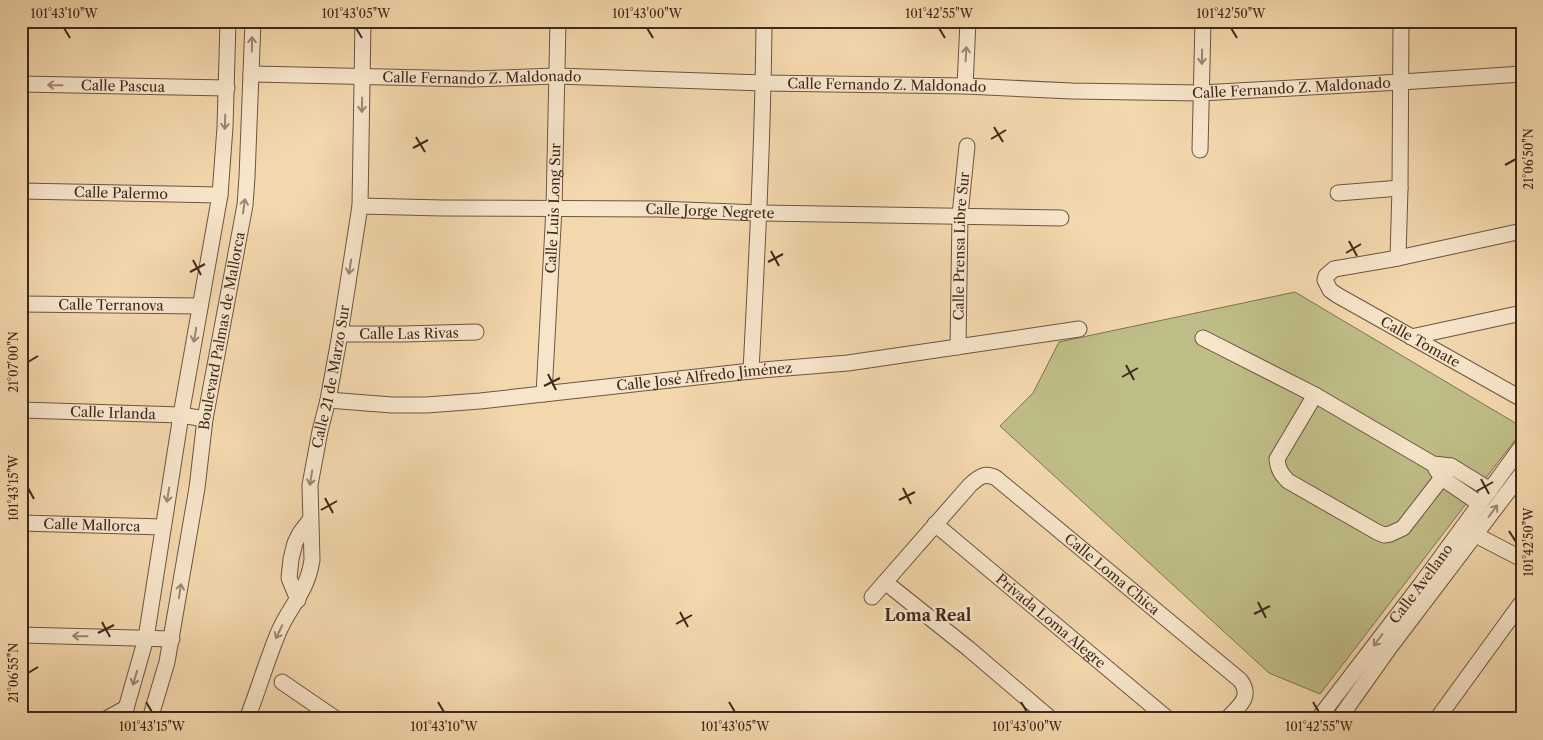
<svg xmlns="http://www.w3.org/2000/svg" width="1543" height="740" viewBox="0 0 1543 740" font-family="'Libre Caslon Text',serif">
<style>
.grass{fill:#bfbd87;stroke:#807252}
.lines{fill:none;stroke-linecap:round;stroke-linejoin:round}
.minor-casing{stroke:#6e5440;stroke-width:17}
.minor{stroke:#f7e5ca;stroke-width:15}
.oneway{stroke:#9c8673}
.ticks{fill:none;stroke:#41281c;stroke-width:2}
.labels{text-anchor:middle;dominant-baseline:central;stroke-width:5;stroke-linejoin:round;paint-order:stroke}
.street-label{font-size:14px;fill:#41281c;stroke:#f7e5ca}
.quarter-label{font-size:16px;font-weight:bold;fill:#41281c;stroke:#f7e5ca}
.neatline{fill:none;stroke:#41281c;stroke-width:2}
.ticks-label{font-size:12px;text-anchor:middle;fill:#41281c}
</style>
<rect width="100%" height="100%" fill="#f3d7ad"/>
<filter id="stains"><feTurbulence type="fractalNoise" baseFrequency=".004" numOctaves="4"/><feColorMatrix values="0 0 0 0 .2 0 0 0 0 .09 0 0 0 0 .02 0 0 0 .5 -.17"/></filter>
<radialGradient id="worn" r=".72"><stop offset=".6" stop-color="#630" stop-opacity="0"/><stop offset="1" stop-color="#630" stop-opacity=".3"/></radialGradient>
<!-- grass -->
<path class="grass" d="M1295,292L1522,427V431L1320,694L1269,673L1000,426L1033,393L1059,342Z"/>
<g class="lines">
<!-- minor casing -->
<g class="minor-casing">
<g id="minor">
<path id="s1" d="M251,74L472,79L556,76L763,83L965,86L1072,91L1201,93L1401,82L1522,74"/>
<path id="s2" d="M21,84L227,88"/>
<path d="M965,86L968,21"/>
<path d="M1200,150L1203,21"/>
<path id="s3" d="M21,191L220,195"/>
<path d="M1338,193L1400,188"/>
<path id="s4" d="M360,206L443,208L659,209L759,213L1061,218"/>
<path id="s5" d="M1522,231L1398,258L1334,269L1326,276L1325,280L1330,290L1337,295L1522,399"/>
<path d="M1398,258L1400,188L1401,21"/>
<path id="s6" d="M21,304L200,306"/>
<path id="s7" d="M340,334H403L476,332"/>
<path d="M1411,337L1522,313"/>
<path d="M1203,338L1315,395L1433,464L1451,466L1490,490"/>
<path id="s8" d="M958,347L960,215L967,146"/>
<path d="M751,371C757,255 763,138 764,21"/>
<path id="s9" d="M544,394L554,208L558,21"/>
<path d="M1315,395L1277,459C1278,469 1281,474 1288,481L1377,532L1384,535L1390,534L1403,528L1451,466"/>
<path id="s10" d="M328,400L392,405H426L480,401L751,371L848,363L1079,329"/>
<path id="s11" d="M21,410L181,415L205,419"/>
<path d="M1436,469L1442,478L1480,504"/>
<path id="s12" d="M21,523L163,527"/>
<path id="s13" d="M935,524L1168,719"/>
<path d="M1468,531L1522,559"/>
<path d="M885,582L969,649L1051,719"/>
<path id="s14" d="M872,597L970,485C979,477 985,472 996,478L1240,680C1253,697 1239,706 1227,719"/>
<path d="M298,600L289,578L291,559L295,543L300,533L310,520"/>
<path d="M21,635L172,639"/>
<path d="M282,682L336,719"/>
<path d="M106,719L126,708"/>
<path d="M123,719L146,638L181,415L220,195L225,127L228,21"/>
<path id="s15" d="M150,719L167,662L197,488L205,419L245,205L247,177L253,21"/>
<path id="s16" d="M247,719C258,691 266,663 277,636C288,607 307,594 312,560L310,485L320,431L328,400L340,334L360,206L363,21"/>
<path id="s17" d="M1318,719L1422,583L1522,446"/>
<path d="M1339,719L1390,647L1522,473"/>
<path d="M1437,719L1522,602"/>
</g>
</g>
<!-- minor -->
<use href="#minor" class="minor"/>
</g>
<!-- one-way arrows -->
<defs><path id="oneway-shaft" d="M-6 0H5M1.5-3L5.5 0L1.5 3" fill="none" stroke-width="1.6" stroke-linecap="round" stroke-linejoin="round" transform="scale(1.25)"/></defs>
<g class="oneway">
<use href="#oneway-shaft" transform="translate(252 44) rotate(-89)"/>
<use href="#oneway-shaft" transform="translate(966 54) rotate(-87)"/>
<use href="#oneway-shaft" transform="translate(1202 57) rotate(91)"/>
<use href="#oneway-shaft" transform="translate(55 85) rotate(-179)"/>
<use href="#oneway-shaft" transform="translate(362 105) rotate(91)"/>
<use href="#oneway-shaft" transform="translate(225 122) rotate(92)"/>
<use href="#oneway-shaft" transform="translate(244 206) rotate(-82)"/>
<use href="#oneway-shaft" transform="translate(350 267) rotate(99)"/>
<use href="#oneway-shaft" transform="translate(195 335) rotate(100)"/>
<use href="#oneway-shaft" transform="translate(311 478) rotate(99)"/>
<use href="#oneway-shaft" transform="translate(168 495) rotate(99)"/>
<use href="#oneway-shaft" transform="translate(1493 511) rotate(-53)"/>
<use href="#oneway-shaft" transform="translate(180 591) rotate(-81)"/>
<use href="#oneway-shaft" transform="translate(279 632) rotate(116)"/>
<use href="#oneway-shaft" transform="translate(80 636) rotate(-179)"/>
<use href="#oneway-shaft" transform="translate(1378 640) rotate(127)"/>
<use href="#oneway-shaft" transform="translate(135 678) rotate(107)"/>
</g>
<!-- ticks -->
<path class="ticks" d="M64,28L70,38M356,28L362,38M647,28L653,38M939,28L945,38M1231,28L1237,38M994,127L1003,142M416,137L425,152M991,139L1006,130M413,148L428,140M1505,165L1516,159M1349,241L1357,256M771,251L779,266M1346,253L1361,244M193,260L201,275M768,262L783,254M190,272L205,264M28,362L38,356M1126,365L1134,380M548,374L556,390M1122,377L1138,368M544,386L560,378M1481,479L1489,494M28,488L34,499M903,488L911,504M1477,491L1493,482M325,498L333,513M899,500L915,492M321,510L337,501M1509,531L1516,542M1258,602L1266,618M680,612L688,627M1254,614L1270,606M102,622L110,637M676,624L692,615M98,633L114,625M28,673L38,667M146,702L152,712M438,702L444,712M729,702L735,712M1021,702L1027,712M1313,702L1319,712"/>
<g class="labels">
<!-- street labels -->
<g class="street-label">
<text stroke="none"><textPath href="#s1" startOffset="231">Calle Fernando Z. Maldonado</textPath></text>
<text stroke="none"><textPath href="#s1" startOffset="636">Calle Fernando Z. Maldonado</textPath></text>
<text stroke="none"><textPath href="#s2" startOffset="102">Calle Pascua</textPath></text>
<text stroke="none"><textPath href="#s1" startOffset="1041">Calle Fernando Z. Maldonado</textPath></text>
<text stroke="none"><textPath href="#s3" startOffset="100">Calle Palermo</textPath></text>
<text stroke="none"><textPath href="#s9" startOffset="186">Calle Luis Long Sur</textPath></text>
<text stroke="none"><textPath href="#s4" startOffset="350">Calle Jorge Negrete</textPath></text>
<text stroke="none"><textPath href="#s8" startOffset="101">Calle Prensa Libre Sur</textPath></text>
<text stroke="none"><textPath href="#s6" startOffset="90">Calle Terranova</textPath></text>
<text stroke="none"><textPath href="#s15" startOffset="395">Boulevard Palmas de Mallorca</textPath></text>
<text stroke="none"><textPath href="#s7" startOffset="69">Calle Las Rivas</textPath></text>
<text stroke="none"><textPath href="#s5" startOffset="322">Calle Tomate</textPath></text>
<text stroke="none"><textPath href="#s16" startOffset="358">Calle 21 de Marzo Sur</textPath></text>
<text stroke="none"><textPath href="#s10" startOffset="378">Calle José Alfredo Jiménez</textPath></text>
<text stroke="none"><textPath href="#s11" startOffset="92">Calle Irlanda</textPath></text>
<text stroke="none"><textPath href="#s12" startOffset="71">Calle Mallorca</textPath></text>
<text stroke="none"><textPath href="#s14" startOffset="329">Calle Loma Chica</textPath></text>
<text stroke="none"><textPath href="#s17" startOffset="170">Calle Avellano</textPath></text>
<text stroke="none"><textPath href="#s13" startOffset="151">Privada Loma Alegre</textPath></text>
</g>
<!-- quarter labels -->
<g class="quarter-label">
<text x="928" y="615">Loma Real</text>
</g>
</g>
<!-- margin -->
<rect width="1543" height="740" fill="none" stroke="#f3d7ad" stroke-width="55"/>
<rect x="28" y="28" width="1488" height="684" class="neatline"/>
<g class="ticks-label">
<text x="64" y="18">101°43'10"W</text>
<text x="356" y="18">101°43'05"W</text>
<text x="647" y="18">101°43'00"W</text>
<text x="939" y="18">101°42'55"W</text>
<text x="1231" y="18">101°42'50"W</text>
<text transform="translate(1529 159) rotate(-90)" y="4">21°06'50"N</text>
<text transform="translate(14 362) rotate(-90)" y="4">21°07'00"N</text>
<text transform="translate(14 488) rotate(-90)" y="4">101°43'15"W</text>
<text transform="translate(1529 542) rotate(-90)" y="4">101°42'50"W</text>
<text transform="translate(14 673) rotate(-90)" y="4">21°06'55"N</text>
<text x="152" y="731">101°43'15"W</text>
<text x="444" y="731">101°43'10"W</text>
<text x="735" y="731">101°43'05"W</text>
<text x="1027" y="731">101°43'00"W</text>
<text x="1319" y="731">101°42'55"W</text>
</g>
<rect width="100%" height="100%" filter="url(#stains)"/>
<rect width="100%" height="100%" fill="url(#worn)"/>
</svg>
